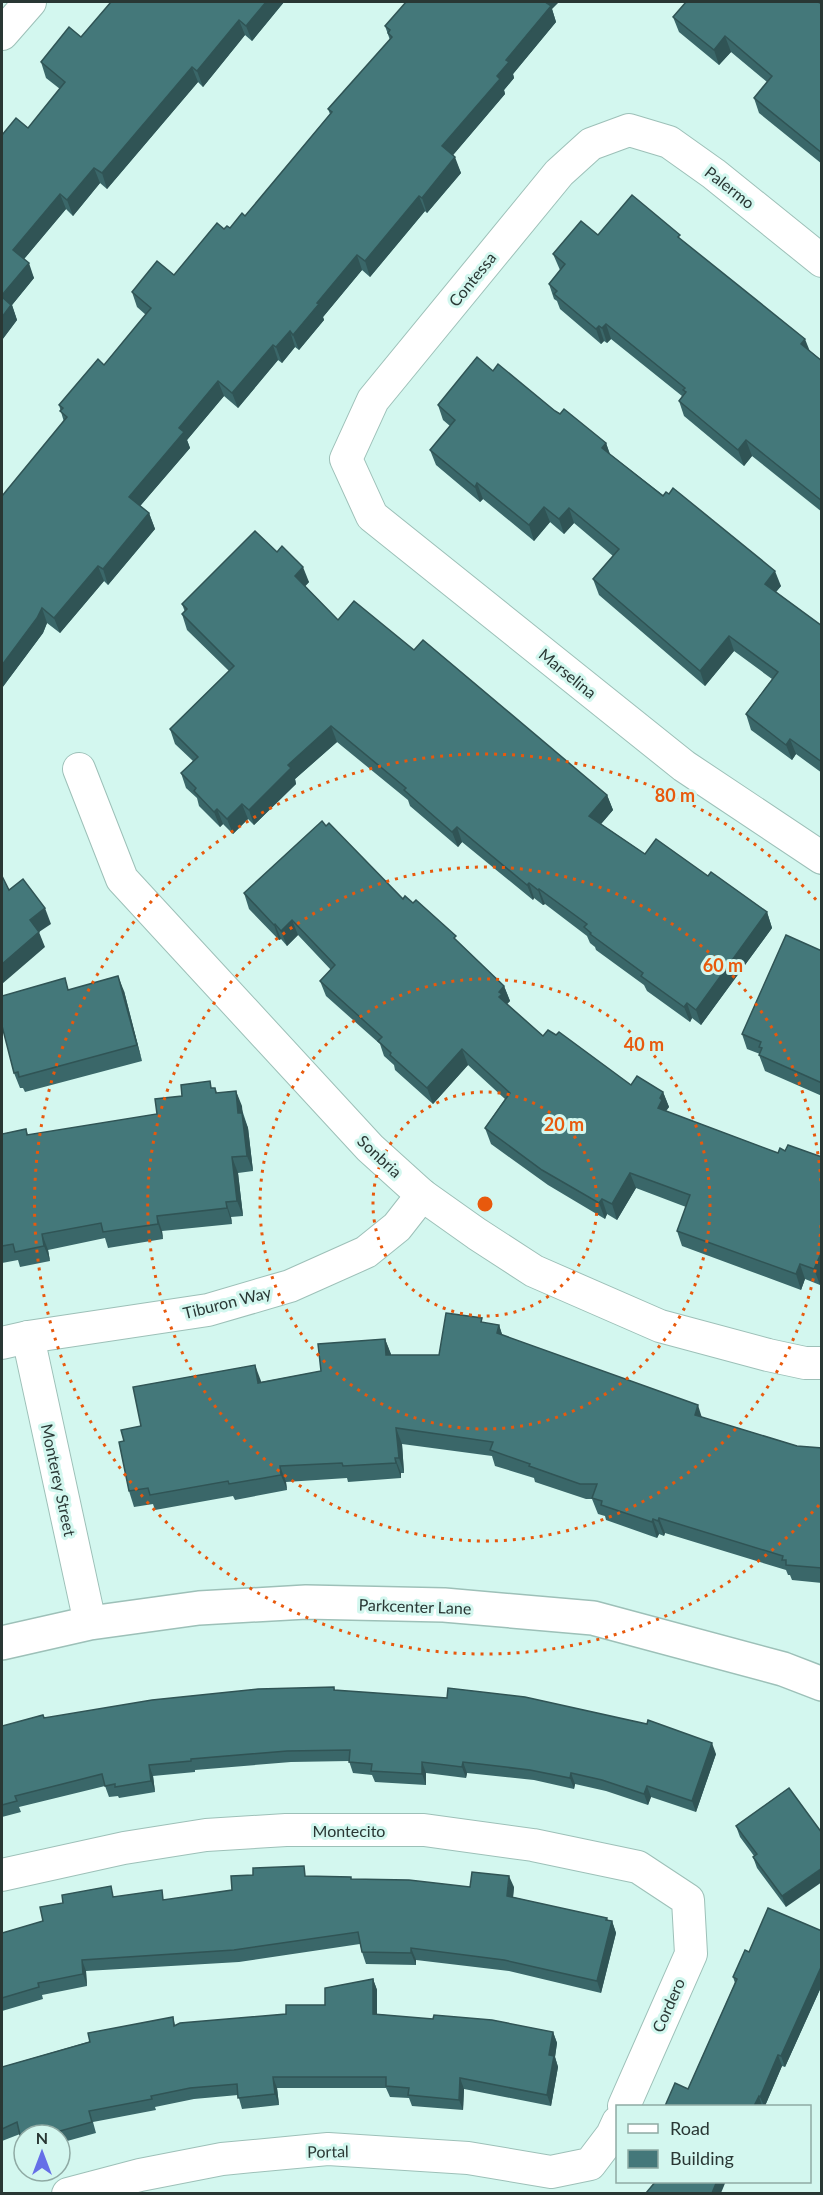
<svg xmlns="http://www.w3.org/2000/svg" width="823" height="2195" viewBox="0 0 823 2195" font-family="Lato,sans-serif">
<style>
.lines{fill:none;stroke-linecap:round;stroke-linejoin:round}
.minor-casing{stroke:#9dc0b8;stroke-width:34}
.tertiary-casing{stroke:#9dc0b8;stroke-width:36}
.minor{stroke:#fff;stroke-width:32}
.tertiary{stroke:#fff;stroke-width:33}
.wall{fill:#3a6769}
.shaded-wall{fill:#305455}
.building{fill:#44787a;stroke:#305455;stroke-width:1.5}
.ring{fill:none;stroke:#e8590c;stroke-width:3;stroke-dasharray:3 6}
.labels{text-anchor:middle;dominant-baseline:central;stroke-width:6;stroke-linejoin:round;paint-order:stroke}
.street-label{font-size:16px;fill:#293734;stroke:#d3f7ef}
.centre{fill:#e8590c;stroke:#d3f7ef;stroke-width:3}
.ring-label{font-size:18px;text-anchor:middle;font-weight:bold;fill:#e8590c;stroke:#d3f7ef;stroke-width:6;stroke-linejoin:round;paint-order:stroke}
</style>
<rect width="100%" height="100%" fill="#d3f7ef"/>
<g class="lines">
<!-- minor casing -->
<g class="minor-casing">
<g id="minor">
<path d="M2,34L30,2"/>
<path d="M822,261L714,174L669,142L629,130L591,144L559,173L373,400L346,459L372,516L684,766L822,858"/>
<path d="M79,769L122,879L370,1148L422,1195L477,1234L534,1271L660,1326L768,1355L805,1363H822"/>
<path d="M28,1337L90,1623"/>
<path d="M2,1343L28,1337L208,1310L290,1286L366,1252L397,1227L422,1195"/>
<path d="M2,1875L124,1848L206,1835L286,1830H424L533,1845L638,1867L688,1900L691,1954L624,2106"/>
<path d="M68,2194L140,2175L222,2159L328,2149L468,2158L551,2172L590,2164L612,2135L618,2122"/>
</g>
</g>
<!-- tertiary casing -->
<g class="tertiary-casing">
<path id="tertiary" d="M2,1643L90,1623L199,1608L306,1602L444,1605L593,1618L783,1669L822,1684"/>
</g>
<!-- minor -->
<use href="#minor" class="minor"/>
<!-- tertiary -->
<use href="#tertiary" class="tertiary"/>
</g>
<!-- wall -->
<g class="wall">
<path d="M111,2H284L252,41L245,35L203,87L198,82L107,189L100,183L73,216L66,209L24,259L34,278L12,305L17,320L2,340L28,128L60,89L46,78L41,62L81,37Z"/>
<path d="M822,4V164L759,113L754,98L767,82L731,52L719,65L679,32L673,17Z"/>
<path d="M552,9L556,22L513,74L514,78L504,90L505,94L453,155L461,173L427,213L425,211L370,277L362,270L323,317L324,320L299,350L295,347L282,363L278,360L238,408L224,396L187,440L190,448L140,506L149,513L155,529L108,585L104,581L60,633L47,623L43,633L2,688L64,422L59,405L104,365L146,315L137,307L132,292L174,275L224,229L230,228L245,216L330,114L328,109L390,40L385,26Z"/>
<path d="M598,235L682,240L822,361V512L752,456L744,466L684,416L679,401L682,396L611,339L607,343L604,341L601,344L560,309L557,301L554,299L549,284L560,270L553,254Z"/>
<path d="M493,371L606,443L610,454L781,586L776,592L822,626V773L796,754L792,760L751,730L746,714L772,679L734,651L705,686L599,595L593,579L613,556L574,523L564,534L550,522L534,541L483,499L480,502L436,465L430,450L450,426L443,420L438,405Z"/>
<path d="M277,552L309,582L305,586L338,620L414,650L607,795L613,810L601,824L645,854L708,876L767,912L772,928L701,1025L692,1018L690,1022L647,991L644,985L596,950L595,947L590,943L587,936L545,904L543,905L534,898L533,900L462,842L458,847L410,806L408,800L337,742L295,779L296,784L254,825L248,819L233,834L223,824L220,827L199,806L197,798L186,788L181,773L193,761L175,744L170,729L229,671L187,630L182,614L185,612L182,604Z"/>
<path d="M244,893L403,899L458,942L504,986L510,1001L507,1004L543,1036L631,1085L663,1092L669,1107L666,1111L778,1153L785,1151L822,1157V1281L820,1285L805,1279L801,1290L682,1246L677,1231L686,1207L636,1188L617,1220L607,1214L605,1219L548,1185L491,1144L485,1128L505,1099L468,1065L433,1104L395,1070L394,1065L384,1056L380,1044L326,996L320,981L331,970L298,935L287,946L281,939L279,940L249,909Z"/>
<path d="M822,951V1096L765,1071L759,1055L760,1054L747,1049L742,1034Z"/>
<path d="M69,990L124,991L142,1061L25,1092L23,1088H20L14,1073Z"/>
<path d="M213,1088H215L217,1093L236,1091L248,1128L253,1171L238,1173L243,1216L231,1217L232,1224L162,1231L163,1239L108,1248L105,1238L48,1250L50,1261L20,1267L18,1260L2,1263V1134L26,1129L28,1135L157,1114L182,1096Z"/>
<path d="M483,1323L499,1325L502,1335L702,1417L797,1446L822,1448V1583L792,1580L790,1575H788L786,1570L665,1533L664,1536L659,1534L657,1538L606,1520L605,1516L598,1514L592,1499H586L535,1482L534,1478L495,1466L492,1456L402,1444L404,1473H401V1478L348,1482L347,1478L286,1482L287,1490L235,1500L233,1496L155,1510L153,1504L134,1507L129,1491L124,1441L141,1426L261,1382L321,1371L385,1339L391,1355H439Z"/>
<path d="M334,1687L335,1690L716,1754L696,1812L651,1797L648,1805L606,1791L575,1784L574,1789L534,1780L467,1773L466,1778L426,1773V1785L375,1782L372,1775L353,1773L349,1761L291,1762L195,1770V1772L153,1776L155,1792L119,1798L118,1796L109,1797L105,1786L19,1807L21,1812L2,1817V1726L44,1718Z"/>
<path d="M789,1788L786,1907L757,1868L753,1857L754,1856L740,1837L736,1826Z"/>
<path d="M308,1876L351,1877V1879L470,1887H514L513,1897L612,1921L616,1933L601,1993L509,1971L416,1960V1965L366,1964L362,1952L360,1944L239,1962L86,1971L87,1986L42,1995L43,1999L2,2011V1933L43,1921L115,1897L166,1900L232,1890Z"/>
<path d="M822,1931V1985L785,2067L782,2066L765,2106H665L688,2089L735,1983L733,1977L749,1952Z"/>
<path d="M373,1979L377,1990V2014L553,2032L557,2043L555,2057L558,2067L551,2106L464,2089L463,2110L412,2106L409,2098L390,2097L386,2088H277L279,2105L242,2109L238,2095L194,2099L155,2107L156,2110L93,2122L96,2133L60,2143V2135H24V2145L20,2134L2,2141V2067L173,2017L175,2025L286,2014L325,2005Z"/>
</g>
<!-- shaded-wall -->
<g class="shaded-wall">
<path d="M266,2H284L252,41L246,26Z"/>
<path d="M543,2H559L552,9L556,22L513,74L514,78L504,90L505,94L448,161L442,146L497,76Z"/>
<path d="M239,20L245,35L203,87L197,71Z"/>
<path d="M725,36L731,52L719,65L714,50Z"/>
<path d="M192,67L198,82L107,189L102,173Z"/>
<path d="M455,157L461,173L427,213L422,198Z"/>
<path d="M94,168L100,183L73,216L67,200Z"/>
<path d="M60,194L66,209L19,265L13,250Z"/>
<path d="M419,196L425,211L370,277L365,261Z"/>
<path d="M357,255L362,270L323,317L324,320L299,350L293,335L317,303Z"/>
<path d="M29,263L34,278L12,305L17,320L2,340V295Z"/>
<path d="M606,324L611,339L607,343L602,328Z"/>
<path d="M599,326L604,341L601,344L596,329Z"/>
<path d="M290,331L295,347L282,363L276,347Z"/>
<path d="M805,339L811,354L801,344Z"/>
<path d="M273,345L278,360L238,408L232,393Z"/>
<path d="M218,381L224,396L187,440L190,448L135,512L129,497L179,428Z"/>
<path d="M746,440L752,456L744,466L738,450Z"/>
<path d="M606,443L611,458L602,448Z"/>
<path d="M477,483L483,499L480,502L475,487Z"/>
<path d="M544,507L550,522L534,541L529,525Z"/>
<path d="M569,508L574,523L564,534L559,519Z"/>
<path d="M149,513L155,529L108,585L103,569Z"/>
<path d="M98,566L104,581L60,633L54,618Z"/>
<path d="M303,567L309,582L301,591L295,576Z"/>
<path d="M775,571L781,586L770,599L765,584Z"/>
<path d="M42,608L47,623L43,633L2,688V665Z"/>
<path d="M729,636L734,651L705,686L700,671Z"/>
<path d="M331,726L337,742L295,779L296,784L254,825L249,810L288,765Z"/>
<path d="M790,739L796,754L792,760L786,745Z"/>
<path d="M607,795L613,810L595,831L589,816Z"/>
<path d="M242,804L248,819L233,834L227,819Z"/>
<path d="M217,809L223,824L220,827L214,812Z"/>
<path d="M457,827L462,842L458,847L452,832Z"/>
<path d="M529,883L534,898L533,900L527,885Z"/>
<path d="M539,889L545,904L543,905L538,890Z"/>
<path d="M45,908L51,924L39,932L45,947L2,984V964L30,920Z"/>
<path d="M767,912L772,928L701,1025L696,1010Z"/>
<path d="M292,920L298,935L287,946L281,931Z"/>
<path d="M275,924L281,939L279,940L274,925Z"/>
<path d="M118,976L124,991L142,1061L137,1045Z"/>
<path d="M504,986L510,1001L506,1005L499,997V992Z"/>
<path d="M687,1003L692,1018L690,1022L684,1007Z"/>
<path d="M462,1049L468,1065L433,1104L427,1088Z"/>
<path d="M236,1091L242,1106L244,1129L238,1113Z"/>
<path d="M663,1092L669,1107L666,1111L658,1108L660,1098Z"/>
<path d="M242,1113L248,1128L253,1171L247,1156Z"/>
<path d="M232,1157L238,1173L243,1216L237,1201Z"/>
<path d="M630,1173L636,1188L617,1220L612,1204Z"/>
<path d="M602,1199L607,1214L605,1219L599,1203Z"/>
<path d="M226,1202L231,1217L232,1224L227,1208Z"/>
<path d="M157,1216L162,1231L163,1239L158,1224Z"/>
<path d="M42,1234L48,1250L50,1261L44,1246Z"/>
<path d="M822,1251V1281L820,1285L814,1269Z"/>
<path d="M800,1264L805,1279L801,1290L796,1274Z"/>
<path d="M499,1325L504,1340L497,1333Z"/>
<path d="M385,1339L391,1354L392,1371L386,1355Z"/>
<path d="M255,1365L261,1381L264,1398L258,1383Z"/>
<path d="M698,1405L703,1421L695,1415Z"/>
<path d="M396,1428L402,1444L404,1473L399,1458Z"/>
<path d="M395,1458L401,1473V1478L396,1463Z"/>
<path d="M280,1466L286,1482L287,1490L281,1475Z"/>
<path d="M659,1518L665,1533L664,1536L658,1521Z"/>
<path d="M653,1519L659,1534L657,1538L652,1522Z"/>
<path d="M712,1743L716,1754L696,1812L692,1801Z"/>
<path d="M422,1762L426,1773V1785L422,1774Z"/>
<path d="M463,1762L467,1773L466,1778L462,1767Z"/>
<path d="M149,1765L153,1776L155,1792L151,1781Z"/>
<path d="M571,1773L575,1784L574,1789L570,1778Z"/>
<path d="M647,1786L651,1797L648,1805L644,1794Z"/>
<path d="M822,1868V1882L786,1907L782,1896Z"/>
<path d="M509,1876L514,1887L512,1908L507,1896Z"/>
<path d="M607,1918L610,1927L612,1921L616,1933L601,1993L597,1981Z"/>
<path d="M411,1948L416,1960V1965L411,1953Z"/>
<path d="M82,1960L86,1971L87,1986L83,1974Z"/>
<path d="M822,1965V1985L785,2067L781,2056Z"/>
<path d="M373,1979L377,1990V2025L373,2014Z"/>
<path d="M553,2032L557,2043L555,2057L558,2067L551,2106L547,2095L549,2055Z"/>
<path d="M778,2055L782,2066L765,2106H764L760,2097Z"/>
<path d="M273,2077L277,2088L279,2105L275,2094Z"/>
<path d="M460,2078L464,2089L463,2110L459,2100Z"/>
<path d="M759,2096L762,2106H754Z"/>
<path d="M717,2181H726L721,2193H712Z"/>
</g>
<!-- building -->
<g class="building">
<path d="M111,2H266L246,26L239,20L197,71L192,67L102,173L94,168L67,200L60,194L13,250L29,263L2,295V135L16,118L28,128L65,82L41,62L69,27L81,37Z"/>
<path d="M406,2H545L551,6L506,60L509,62L497,76L500,79L442,146L455,157L422,198L419,196L365,261L357,255L317,303L319,304L293,335L290,331L276,347L273,345L232,393L218,381L179,428L184,432L129,497L149,513L103,569L98,566L54,618L42,608L37,618L2,665V496L67,417L60,411L63,408L59,405L98,359L104,365L151,308L132,292L157,261L174,275L217,223L224,229L227,226L230,228L242,213L245,216L332,112L328,109L392,37L388,33L390,30L385,26Z"/>
<path d="M686,2H818L822,4V153L754,98L772,76L725,36L714,50L673,17Z"/>
<path d="M632,195L680,235L678,237L805,339L801,344L822,361V501L746,440L738,450L679,401L686,392L683,390L685,388L606,324L602,328L599,326L596,329L554,294L557,291L549,284L565,264L553,254L581,221L598,235Z"/>
<path d="M2,297L11,305L2,317Z"/>
<path d="M477,357L493,371L498,364L555,411L560,414L564,409L606,443L602,448L663,496L666,492L669,494L673,488L775,571L765,584L822,626V762L790,739L786,745L746,714L778,672L729,636L700,671L593,579L619,549L569,508L559,519L544,507L529,525L477,483L475,487L430,450L455,420L438,405Z"/>
<path d="M255,531L277,552L282,546L303,567L295,576L338,620L354,601L414,650L423,640L607,795L589,816L645,854L656,839L708,876L711,872L767,912L696,1010L687,1003L684,1007L641,976L643,973L590,934L591,933L584,927L587,924L539,889L538,890L529,883L527,885L457,827L452,832L404,790L406,788L331,726L288,765L291,768L249,810L242,804L227,819L217,809L214,812L194,791L196,788L181,773L198,757L170,729L234,666L182,614L187,609L182,604Z"/>
<path d="M322,821L326,826L329,823L403,899L405,896L413,903L416,900L456,936L454,938L504,986L499,992L502,994L499,997L543,1036L548,1030L556,1035L559,1032L631,1085L637,1076L663,1092L660,1098L662,1100L658,1108L778,1153L780,1148L785,1151L788,1145L822,1157V1251L814,1269L800,1264L796,1274L677,1231L690,1195L630,1173L612,1204L602,1199L599,1203L542,1170L485,1128L510,1093L462,1049L427,1088L390,1055L391,1053L378,1041L382,1037L320,981L335,965L292,920L281,931L275,924L274,925L244,893Z"/>
<path d="M2,876L9,890L23,879L45,908L30,920L39,932L2,964Z"/>
<path d="M786,935L822,951V1083L759,1055L762,1048L759,1047L761,1042L742,1034Z"/>
<path d="M118,976L137,1045L19,1077L18,1072L14,1073L2,1026V996L65,978L68,990Z"/>
<path d="M210,1081L211,1088H215L216,1093L236,1091L238,1113H242L247,1156L232,1157L237,1201L226,1202L227,1208L157,1216L158,1224L103,1232L101,1223L42,1234L44,1246L15,1252L13,1244L2,1246V1134L26,1129L27,1135L157,1114L155,1099L182,1096L181,1085Z"/>
<path d="M446,1313L482,1318L481,1322L499,1325L497,1333L698,1405L695,1415L797,1446L822,1448V1568L786,1565V1560H782L783,1556L659,1518L658,1521L653,1519L652,1522L601,1505L602,1501L592,1498L597,1484H580L529,1466L530,1464L490,1450L493,1442L396,1428L399,1458H395L396,1463L343,1466L342,1463L280,1466L281,1475L229,1484L228,1481L150,1495L148,1488L129,1491L119,1442L124,1441L121,1430L141,1426L133,1387L255,1365L258,1383L321,1371L318,1344L385,1339L386,1355H439Z"/>
<path d="M334,1687V1690L447,1698L448,1688L525,1697L647,1724L648,1720L712,1743L692,1801L647,1786L644,1794L602,1780L571,1773L570,1778L530,1770L463,1762L462,1767L422,1762V1774L371,1771L372,1764L349,1762L350,1750L287,1751L191,1759V1761L149,1765L151,1781L115,1787V1784L105,1786L102,1774L15,1796L17,1801L2,1805V1726L43,1715L44,1718L152,1700L258,1689Z"/>
<path d="M789,1788L822,1833V1868L782,1896L753,1857L757,1854L736,1826Z"/>
<path d="M304,1866L305,1876L351,1877V1879L409,1880L470,1887L472,1872L509,1876L507,1896L607,1918L606,1920L612,1921L597,1981L504,1960L411,1948V1953L362,1952L358,1932L234,1950L82,1960L83,1974L38,1983L39,1987L2,1998V1933L43,1921L40,1907L63,1903L62,1895L111,1886L113,1897L162,1890L163,1900L232,1890L231,1876L253,1875V1868Z"/>
<path d="M768,1908L822,1931V1965L781,2056L778,2055L760,2097L759,2096L754,2106H665L675,2083L688,2089L737,1979L733,1977L745,1950L749,1952Z"/>
<path d="M373,1979V2014L433,2019L434,2015L492,2020L553,2032L549,2055L554,2056L547,2095L460,2078L459,2100L408,2095L409,2088L386,2086V2077H273L275,2094L238,2098L237,2084L190,2088L151,2096L152,2099L89,2111L92,2122L46,2135H44L42,2129L20,2135L17,2122L2,2129V2067L90,2042L88,2033L173,2017L174,2026L180,2023L286,2014V2005H325V1988Z"/>
<path d="M656,2181H717L712,2193H646Z"/>
</g>
<!-- distance rings -->
<g class="ring">
<circle cx="485" cy="1204" r="112"/>
<circle cx="485" cy="1204" r="225"/>
<path d="M821 1225A337 337 0 1 1 821 1183"/>
<path d="M819 1505A450 450 0 1 1 819 903"/>
</g>
<g class="labels">
<!-- street labels -->
<g class="street-label">
<text transform="translate(730 187) rotate(38)">Palermo</text>
<text transform="translate(472 279) rotate(-51)">Contessa</text>
<text transform="translate(568 673) rotate(39)">Marselina</text>
<text transform="translate(380 1156) rotate(43)">Sonbria</text>
<text transform="translate(227 1302) rotate(-14)">Tiburon Way</text>
<text transform="translate(59 1480) rotate(78)">Monterey Street</text>
<text transform="translate(415 1606) rotate(2)">Parkcenter Lane</text>
<text x="349" y="1830">Montecito</text>
<text transform="translate(668 2005) rotate(-66)">Cordero</text>
<text transform="translate(328 2151) rotate(-1)">Portal</text>
</g>
</g>
<circle cx="485" cy="1204" r="9" class="centre"/>
<g class="ring-label">
<text x="675" y="802">80 m</text>
<text x="723" y="972">60 m</text>
<text x="644" y="1051">40 m</text>
<text x="564" y="1131">20 m</text>
</g>
<!-- border -->
<rect width="823" height="2195" fill="none" stroke="#293734" stroke-width="6"/>
<!-- legend -->
<rect x="616" y="2105" width="195" height="78" fill="#d3f7ef" stroke="#8faaa4" stroke-width="1.5"/>
<rect x="628" y="2124" width="30" height="9" fill="#ffffff" stroke="#8faaa4" stroke-width="1.5"/>
<text x="670" y="2135" font-size="18" fill="#293734">Road</text>
<rect x="628" y="2150" width="30" height="18" fill="#44787a" stroke="#8faaa4" stroke-width="1.5"/>
<text x="670" y="2165" font-size="18" fill="#293734">Building</text>
<!-- north arrow -->
<g transform="translate(42 2153)"><circle r="28" fill="#d3f7ef" stroke="#8faaa4" stroke-width="1.5"/>
<path d="M0-4.5L10 22L0 15L-10 22Z" fill="#656fe7"/>
<text y="-9" font-size="16" font-weight="bold" text-anchor="middle" fill="#293734">N</text>
</g>
</svg>
